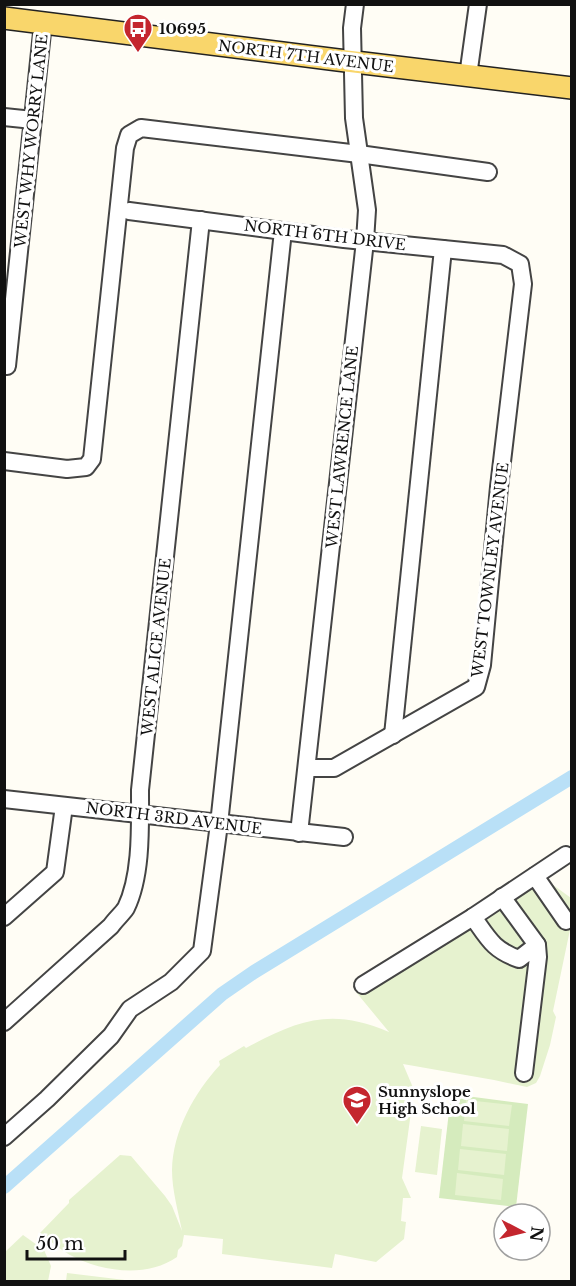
<svg xmlns="http://www.w3.org/2000/svg" width="576" height="1286" viewBox="0 0 576 1286" font-family="'Libre Baskerville',serif">
<style>
.green{fill:#d5ebbd}
.pitch{fill:#e6f2cf}
.lines{fill:none;stroke-linecap:round;stroke-linejoin:round}
.canal{stroke:#b9e0f7;stroke-width:14}
.minor-casing{stroke:#444;stroke-width:20}
.major-casing{stroke:#222;stroke-width:24}
.minor{stroke:#fff;stroke-width:16}
.major{stroke:#f9d66b;stroke-width:21}
.labels{text-anchor:middle;dominant-baseline:central;stroke-width:6;stroke-linejoin:round;paint-order:stroke}
.poi-label{font-size:15px;font-weight:bold;fill:#111;stroke:#fff;text-anchor:start}
.street-label{font-size:15px;fill:#111;stroke:#fff}
</style>
<rect width="100%" height="100%" fill="#fffdf5"/>
<!-- green -->
<path class="green" d="M451,1094L528,1104L516,1207L439,1198Z"/>
<!-- pitch -->
<g class="pitch">
<path d="M534,871L571,898V925L553,1011L556,1017L550,1045L540,1076L536,1083L527,1087L494,1080L403,1064L414,1090L402,1178L411,1198H403L401,1221L406,1222L404,1239L376,1262L335,1254L332,1268L222,1254L223,1239L184,1235L182,1246L178,1250L177,1257C147,1278 101,1272 70,1255C59,1249 50,1240 40,1233L69,1203V1200L120,1155L131,1156L165,1196L172,1206L182,1231C178,1211 172,1190 172,1170C173,1131 194,1093 220,1065L219,1061L244,1046L246,1048C298,1020 331,1007 389,1032L356,992L363,982Z"/>
<path d="M466,1100L512,1105L509,1126L464,1121Z"/>
<path d="M463,1124L509,1129L507,1151L461,1146Z"/>
<path d="M421,1126L442,1129L437,1175L415,1172Z"/>
<path d="M460,1149L506,1154L504,1175L458,1170Z"/>
<path d="M457,1173L503,1179L501,1200L455,1195Z"/>
<path d="M23,1235L44,1250L51,1266L48,1281H5V1252Z"/>
<path d="M67,1273L133,1281H66Z"/>
</g>
<g class="lines">
<!-- canal -->
<path class="canal" d="M4,1187L222,994L254,972L572,777"/>
<!-- minor casing -->
<g class="minor-casing">
<g id="minor">
<path d="M468,76L478,4"/>
<path d="M4,117L33,120"/>
<path d="M129,211L344,239L503,255L520,264L523,284L499,487L482,665L476,687L334,768H307"/>
<path d="M7,366L43,23"/>
<path d="M4,461L67,469L86,467L92,459L125,148L129,135L141,128L359,154L488,172"/>
<path d="M393,735L443,249"/>
<path d="M4,799L344,837"/>
<path d="M299,833L365,241L367,210L354,118L352,28L355,4"/>
<path d="M535,876L566,921"/>
<path d="M502,897L537,945"/>
<path d="M4,917L55,872L64,806"/>
<path d="M363,985L473,917"/>
<path d="M4,1022L111,926C115,920 122,914 126,908C142,875 140,826 140,790L201,220"/>
<path d="M524,1073L538,957L537,945L519,959C493,950 488,938 473,917L566,855"/>
<path d="M4,1137L47,1099L111,1036L130,1009L171,982L202,951L219,824L283,231"/>
</g>
</g>
<!-- major casing -->
<g class="major-casing">
<path id="major" d="M4,18L338,60L572,88"/>
</g>
<!-- minor -->
<use href="#minor" class="minor"/>
<!-- major -->
<use href="#major" class="major"/>
</g>
<!-- icons -->
<defs>
<g id="bus-pin" transform="scale(1.5)"><path d="M0 17L-7.5 6A9.5 9.5 0 1 1 7.5 6Z" fill="#c4262e" stroke="#fff"/><path d="M-5-6H5V4H4V6H2V4H-2V6H-4V4H-5ZM-3.5-4V0h7V-4ZM-3.5 1.2v1.5H-2V1.2ZM2 1.2v1.5H3.5V1.2Z" fill="#fff"/></g>
<g id="school-pin" transform="scale(1.5)"><path d="M0 17L-7.5 6A9.5 9.5 0 1 1 7.5 6Z" fill="#c4262e" stroke="#fff"/><path d="M0-5L7-2L0 1L-7-2ZM-4 1L0 2.5L4 1V4Q0 6-4 4Z" fill="#fff"/></g>
</defs>
<g fill-rule="evenodd">
<use href="#bus-pin" x="138" y="28"/>
<use href="#school-pin" x="357" y="1100"/>
</g>
<g class="labels">
<!-- poi labels -->
<g class="poi-label">
<text x="159" y="28">10695</text>
<text x="378" y="1091">Sunnyslope<tspan x="378" dy="17">High School</tspan></text>
</g>
<!-- street labels -->
<g class="street-label">
<text transform="translate(306 56) rotate(7)">NORTH 7TH AVENUE</text>
<text transform="translate(31 141) rotate(-84)">WEST WHY WORRY LANE</text>
<text transform="translate(325 235) rotate(7)">NORTH 6TH DRIVE</text>
<text transform="translate(342 447) rotate(-84)">WEST LAWRENCE LANE</text>
<text transform="translate(490 570) rotate(-83)">WEST TOWNLEY AVENUE</text>
<text transform="translate(156 647) rotate(-84)">WEST ALICE AVENUE</text>
<text transform="translate(174 818) rotate(7)">NORTH 3RD AVENUE</text>
</g>
</g>
<!-- border -->
<rect width="576" height="1286" fill="none" stroke="#111111" stroke-width="12"/>
<!-- north arrow -->
<g transform="translate(522 1232) rotate(97)"><circle r="28" fill="#ffffff" stroke="#a0a0a0" stroke-width="1.5"/>
<path d="M0-4.5L10 22L0 15L-10 22Z" fill="#c4262e"/>
<text y="-9" font-size="16" font-weight="bold" text-anchor="middle" fill="#111111">N</text>
</g>
<!-- scale -->
<path d="M27 1250v9h98v-9" fill="none" stroke="#111111" stroke-width="3"/>
<text x="36" y="1250" font-size="18" fill="#111111" stroke="#ffffff" stroke-width="4.5" paint-order="stroke">50 m</text>
</svg>
